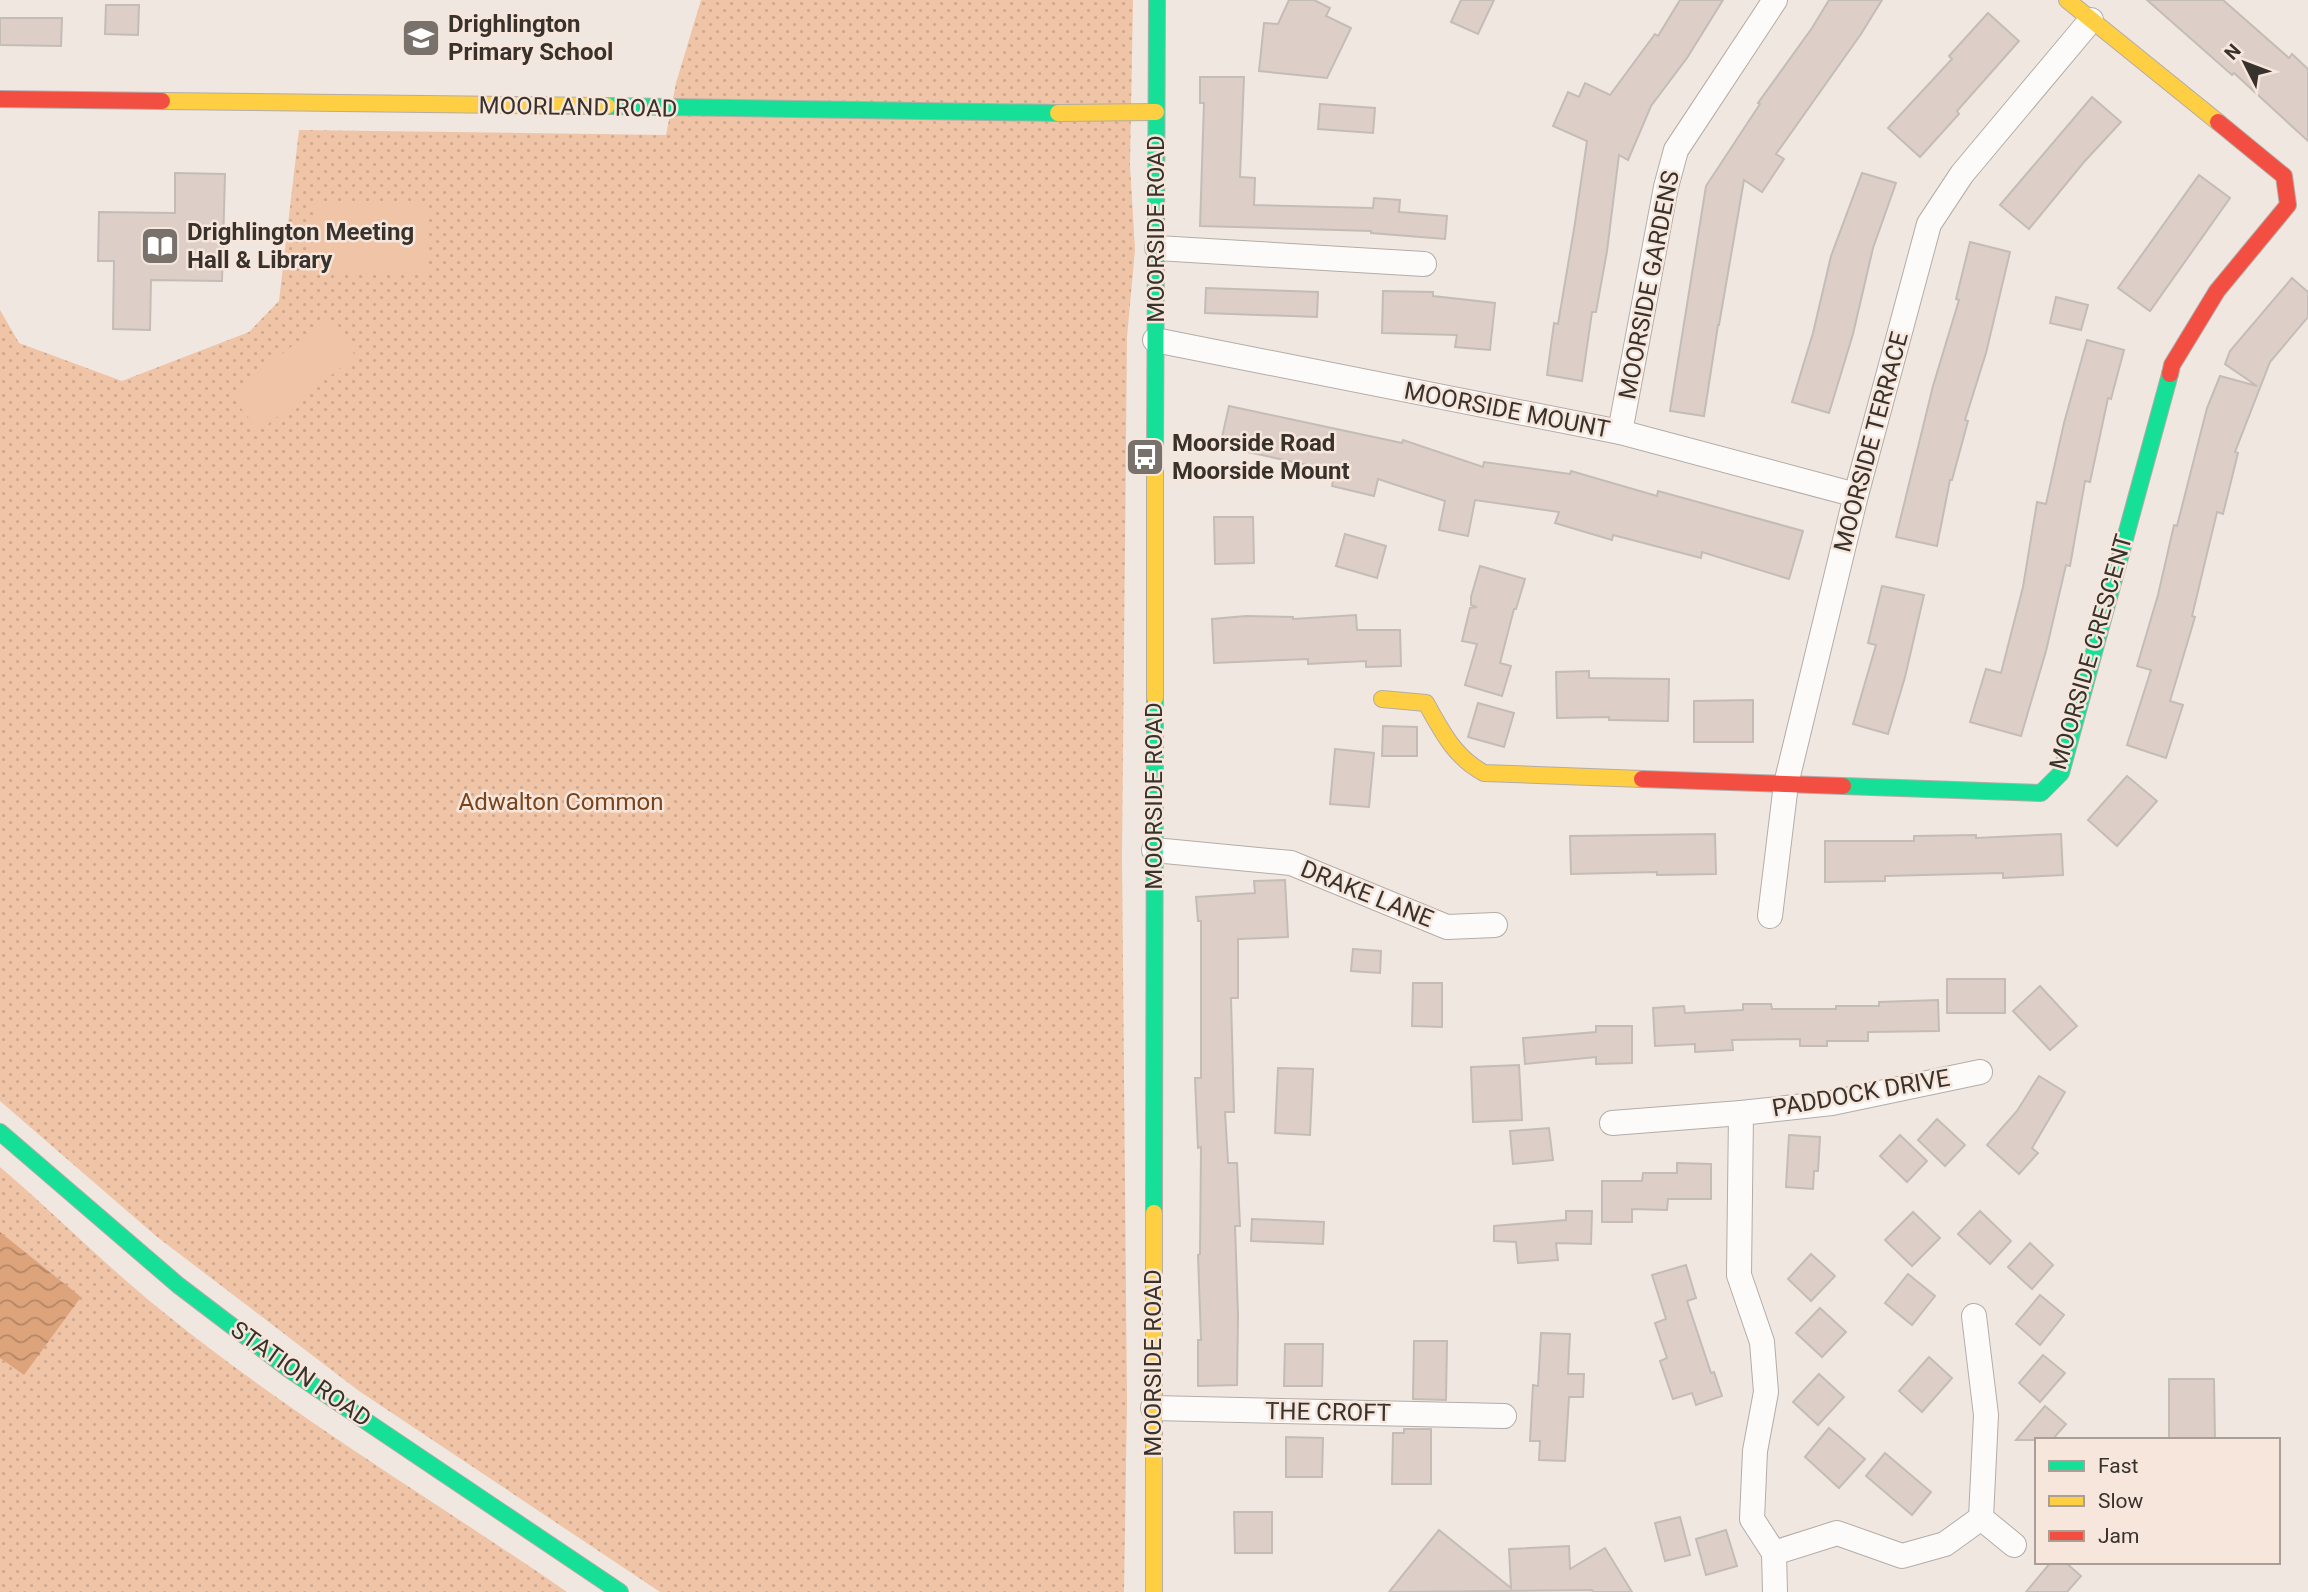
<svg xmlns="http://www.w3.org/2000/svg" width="2308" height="1592" viewBox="0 0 2308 1592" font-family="Roboto,sans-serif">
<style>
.green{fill:url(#green-dots)}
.pitch{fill:#efc4a7}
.water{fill:url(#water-waves)}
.building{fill:#ddcfc7;stroke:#c4bcb7;stroke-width:2}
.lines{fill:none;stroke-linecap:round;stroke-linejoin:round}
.street-casing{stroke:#b3aca7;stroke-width:26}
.fast-casing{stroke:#b3aca7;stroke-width:18}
.slow-casing{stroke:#b3aca7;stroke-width:18}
.jam-casing{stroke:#b3aca7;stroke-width:18}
.street{stroke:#fdfbfa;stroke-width:24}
.fast{stroke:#16e098;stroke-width:16}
.slow{stroke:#ffcf43;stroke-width:16}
.jam{stroke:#f24e42;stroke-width:16}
.labels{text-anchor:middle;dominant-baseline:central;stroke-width:5;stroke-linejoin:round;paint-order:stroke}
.poi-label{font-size:24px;font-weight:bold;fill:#38322d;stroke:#f7e6db;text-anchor:start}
.street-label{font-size:24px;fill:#38322d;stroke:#f7e6db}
.park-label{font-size:24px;fill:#78441d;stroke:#f7e6db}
</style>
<defs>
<pattern id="green-dots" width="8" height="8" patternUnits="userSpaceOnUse" patternTransform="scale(1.75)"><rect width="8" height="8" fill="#efc4a7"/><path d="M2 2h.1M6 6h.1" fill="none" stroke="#cea990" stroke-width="1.8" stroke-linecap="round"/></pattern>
<pattern id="water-waves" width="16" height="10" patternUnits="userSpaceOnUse" patternTransform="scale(1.75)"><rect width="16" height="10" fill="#dda47c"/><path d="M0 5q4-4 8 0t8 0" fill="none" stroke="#b48666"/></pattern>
</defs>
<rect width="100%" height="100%" fill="#f1e7e1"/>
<!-- green -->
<g class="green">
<path d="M701,0H1133L1130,165L1135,250L1127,337L1122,857L1127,1403L1124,1592H660L359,1391L156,1236L0,1101V310L19,343L122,381L249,332L279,301L299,130L666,135L676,83Z"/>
<path d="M0,1167C55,1214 106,1266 162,1311C290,1415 432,1499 567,1592H0Z"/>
</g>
<!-- pitch -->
<g class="pitch">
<path d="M316,204L428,205L426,273L314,271Z"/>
<path d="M327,319L356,356L259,431L230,394Z"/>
</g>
<!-- water -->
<path class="water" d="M0,1232L81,1297L24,1375L0,1358Z"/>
<!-- building -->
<g class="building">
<path d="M1289,0H1314L1330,8L1326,16L1351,28L1327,78L1259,71L1264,23L1278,24Z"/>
<path d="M1461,0H1494L1478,34L1451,22Z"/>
<path d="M1680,0H1723L1687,58L1651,106L1628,160L1619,155L1607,251L1596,312H1592L1582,381L1547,375L1554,323L1558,324L1575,223L1587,141L1553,126L1568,92L1579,97L1585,83L1610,95L1655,34L1658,36Z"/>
<path d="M1829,0H1882L1861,34L1776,154L1784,159L1762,192L1744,180L1719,325H1718L1704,416L1670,411L1706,186L1760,104L1758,103L1812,28Z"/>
<path d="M2147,0H2223L2289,58L2292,54L2308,69V141L2234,73L2232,75Z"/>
<path d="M106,5H139L138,35L105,34Z"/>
<path d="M1988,13L2019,41L1957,111L1959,114L1920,157L1888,128L1952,59L1949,56Z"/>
<path d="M0,18H62L61,46L0,45Z"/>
<path d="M1200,77H1244L1240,177L1255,178L1254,205L1373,208L1374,198L1400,200L1399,212L1447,216L1445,239L1371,233V231L1200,226L1204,103H1200Z"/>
<path d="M2092,97L2121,122L2084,162L2029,229L2000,205Z"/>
<path d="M1320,104L1375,108L1373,133L1318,129Z"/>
<path d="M175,173L225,174L222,281L151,280L150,330L113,329L114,261H98L99,212L175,213Z"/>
<path d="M1862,173L1896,183L1873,248L1853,334L1829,413L1792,402L1813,333L1831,256Z"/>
<path d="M2199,175L2230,198L2150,311L2118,288Z"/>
<path d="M1970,242L2010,252L1986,353L1965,420L1968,421L1952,480H1950L1937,546L1896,537L1933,386L1959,300L1956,299Z"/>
<path d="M2292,278L2308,292V317L2270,362L2235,452L2238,453L2223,514L2217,512L2192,616L2195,617L2170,701L2183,705L2166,758L2127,745L2151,670L2137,666L2158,595L2174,525L2177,526L2207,408L2220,376L2257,386L2225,364L2230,351Z"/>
<path d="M1206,288L1318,292L1317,317L1205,313Z"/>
<path d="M1383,291L1433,292V296L1495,303L1490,350L1455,347L1457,335L1382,333Z"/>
<path d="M2056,297L2088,305L2081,330L2050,323Z"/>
<path d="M2087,340L2124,350L2111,399L2108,398L2090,482L2085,481L2070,566L2066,565L2046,651L2021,736L1970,722L1986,669L2001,673L2023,587L2037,502L2046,504L2064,423Z"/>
<path d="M1229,406L1402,443L1403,440L1483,467L1484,462L1570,474L1571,471L1657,496L1658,491L1803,531L1789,579L1702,552L1701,558L1613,535L1612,540L1555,523L1559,512L1475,500L1468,536L1439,530L1445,501L1378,479L1374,496L1332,486L1335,471L1220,446Z"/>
<path d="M1214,517H1253L1254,563L1215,564Z"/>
<path d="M1345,534L1386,546L1377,578L1336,566Z"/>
<path d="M1480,566L1525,579L1516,609H1514L1500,663L1511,666L1502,696L1465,685L1477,644L1462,641L1470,608L1477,607L1471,605V597Z"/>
<path d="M1882,586L1924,595L1905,677L1888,734L1853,724L1876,645L1868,643Z"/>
<path d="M1356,615L1357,630H1400L1401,666L1366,667V661L1308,664V659L1214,663L1212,619L1246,616L1293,617V619Z"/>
<path d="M1589,671V678L1669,679L1668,721L1609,720V717L1557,718L1556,672Z"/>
<path d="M1753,700V742H1694V701Z"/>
<path d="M1478,703L1514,713L1504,747L1468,737Z"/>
<path d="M1383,726L1417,727V756H1382Z"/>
<path d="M1335,749L1374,753L1369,807L1330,804Z"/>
<path d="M2127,776L2157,801L2117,846L2088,820Z"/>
<path d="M1715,834L1716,874L1657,875V872L1571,874L1570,836Z"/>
<path d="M2061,834L2063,875L2003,878V873L1885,876V881L1825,882V841H1914V836L1976,835V838Z"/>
<path d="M1285,880L1288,937L1238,939V998H1231L1234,1112H1225L1228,1163H1237L1240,1226H1235L1238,1315L1237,1385L1198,1386V1340H1201L1198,1255L1200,1254L1201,1147L1198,1148L1195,1078H1201V921H1198L1196,897L1255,893L1254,881Z"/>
<path d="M1353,949L1381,951L1380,973L1351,971Z"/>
<rect x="1947" y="979" width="58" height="34"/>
<path d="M1413,983H1442V1027L1412,1026Z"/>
<path d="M2040,986L2077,1026L2050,1050L2013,1011Z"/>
<path d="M1938,1000L1939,1031L1868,1032V1041H1827V1046H1800V1039L1732,1040L1733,1050L1695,1052V1044L1655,1046L1653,1008L1684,1006L1685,1013L1743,1010V1004H1771L1772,1009H1836V1006H1879V1002Z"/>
<path d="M1596,1026H1632V1063L1596,1064V1057L1525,1064L1523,1038L1596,1032Z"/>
<path d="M1519,1065L1522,1120L1473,1122L1471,1067Z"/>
<path d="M1278,1068L1313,1069L1310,1135L1275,1133Z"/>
<path d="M2039,1076L2065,1092L2032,1148L2038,1153L2019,1174L1987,1145L2017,1111Z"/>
<path d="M1937,1119L1965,1145L1945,1166L1918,1140Z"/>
<path d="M1549,1128L1553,1160L1513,1164L1510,1131Z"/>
<path d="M1789,1135L1820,1137L1818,1171H1814L1813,1189L1786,1187Z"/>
<path d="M1900,1135L1927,1161L1907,1182L1880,1156Z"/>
<path d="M1677,1163L1711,1164V1199H1668L1667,1210L1632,1209V1222H1602V1181H1642L1643,1173H1677Z"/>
<path d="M1566,1211H1592L1591,1244L1556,1243L1558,1260L1518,1263L1516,1242L1494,1241V1226L1566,1220Z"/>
<path d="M1980,1211L2011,1241L1990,1264L1958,1234Z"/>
<path d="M1913,1212L1940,1238L1912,1266L1885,1240Z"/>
<path d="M1252,1219L1324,1222L1323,1244L1251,1241Z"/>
<path d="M2030,1243L2053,1265L2032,1289L2008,1267Z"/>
<path d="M1811,1254L1835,1276L1811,1301L1788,1279Z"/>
<path d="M1686,1265L1696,1298L1687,1301L1711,1373L1714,1372L1722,1396L1696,1405L1692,1393L1673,1399L1660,1361L1667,1358L1655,1323L1666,1319L1652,1275Z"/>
<path d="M1908,1274L1935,1296L1912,1325L1885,1303Z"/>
<path d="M2040,1295L2064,1315L2040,1345L2016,1324Z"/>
<path d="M1820,1308L1846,1332L1822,1357L1796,1333Z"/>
<path d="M1541,1333L1570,1334L1568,1374H1584L1583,1397H1569L1565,1461L1539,1460L1540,1441H1530L1533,1385L1538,1386Z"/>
<path d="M1414,1341H1447L1446,1400L1413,1399Z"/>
<path d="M1285,1344H1323L1322,1386H1284Z"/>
<path d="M2043,1355L2065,1373L2040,1402L2019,1383Z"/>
<path d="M1929,1357L1952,1378L1922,1412L1899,1391Z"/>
<path d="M1819,1374L1844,1397L1818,1425L1793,1402Z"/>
<path d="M2169,1379H2214L2215,1440H2169Z"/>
<path d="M2045,1406L2066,1424L2052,1440H2016Z"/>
<path d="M1829,1428L1865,1459L1839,1488L1805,1457Z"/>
<path d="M1404,1429H1431V1484H1392L1393,1433H1404Z"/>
<path d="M1286,1437L1323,1438L1322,1477H1286Z"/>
<path d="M1885,1453L1931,1492L1912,1515L1866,1476Z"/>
<path d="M1234,1512H1272V1553H1235Z"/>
<path d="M1680,1517L1690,1555L1665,1561L1655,1523Z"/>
<path d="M1439,1530L1511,1588L1509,1549L1569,1546L1570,1569L1605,1548L1632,1592H1593L1592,1590L1389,1592Z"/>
<path d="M1726,1530L1737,1566L1706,1575L1696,1539Z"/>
<path d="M2051,1562H2065L2081,1576L2067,1592H2026Z"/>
</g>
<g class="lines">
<!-- street casing -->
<g class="street-casing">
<g id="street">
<path d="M1157,248L1424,264"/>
<path d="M1155,340L1620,432L1856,495"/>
<path d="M1620,432L1666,187L1676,150L1775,0"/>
<path d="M1154,850L1291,863L1447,927L1495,925"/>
<path d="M1770,916L1786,784L1856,495L1929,224L1962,174L2091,20"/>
<path d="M1612,1123L1741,1113"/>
<path d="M1153,1408L1504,1416"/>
<path d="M1981,1518L2014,1545"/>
<path d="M1774,1553L1837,1533L1902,1556L1945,1544L1981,1518L1986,1415L1974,1316"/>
<path d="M1775,1592L1774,1553L1752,1519L1755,1451L1766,1392L1762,1342L1739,1275L1741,1113L1832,1103L1980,1072"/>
</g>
</g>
<!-- fast casing -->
<g class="fast-casing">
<g id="fast">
<path d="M607,106L1058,113"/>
<path d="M1155,460L1157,0"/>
<path d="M1843,786L2041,793L2061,773L2170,374"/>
<path d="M0,1132L178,1285L290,1370L620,1592"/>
<path d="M1154,1213L1155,698"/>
</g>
</g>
<!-- slow casing -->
<g class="slow-casing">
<g id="slow">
<path d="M2067,0L2218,122"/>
<path d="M162,101L607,106"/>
<path d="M1058,113L1156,112"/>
<path d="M1155,698V460"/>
<path d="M1382,699L1426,703C1442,731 1454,757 1484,773L1642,779"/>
<path d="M1154,1213V1592"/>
</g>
</g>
<!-- jam casing -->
<g class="jam-casing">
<g id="jam">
<path d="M0,99L162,101"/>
<path d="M2170,374L2172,365L2217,291L2288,205L2284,176L2218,122"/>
<path d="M1642,779L1843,786"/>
</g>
</g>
<!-- street -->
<use href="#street" class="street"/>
<!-- fast -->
<use href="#fast" class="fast"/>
<!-- slow -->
<use href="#slow" class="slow"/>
<!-- jam -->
<use href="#jam" class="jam"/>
</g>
<!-- icons -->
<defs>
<g id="school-square" transform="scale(2.0125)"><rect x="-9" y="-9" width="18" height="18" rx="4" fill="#79716c" stroke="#f7e6db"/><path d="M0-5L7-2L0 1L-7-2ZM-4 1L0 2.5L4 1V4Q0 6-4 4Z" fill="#fff"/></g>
<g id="library-square" transform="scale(2.0125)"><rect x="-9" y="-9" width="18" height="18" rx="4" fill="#79716c" stroke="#f7e6db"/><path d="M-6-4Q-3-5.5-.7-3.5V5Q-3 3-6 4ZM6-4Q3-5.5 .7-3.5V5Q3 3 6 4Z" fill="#fff"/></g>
<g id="bus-square" transform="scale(2.0125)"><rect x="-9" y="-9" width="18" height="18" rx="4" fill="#79716c" stroke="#f7e6db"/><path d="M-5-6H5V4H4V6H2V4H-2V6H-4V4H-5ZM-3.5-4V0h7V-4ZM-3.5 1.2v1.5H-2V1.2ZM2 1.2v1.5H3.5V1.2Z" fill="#fff"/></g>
</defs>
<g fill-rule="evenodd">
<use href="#school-square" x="421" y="38"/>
<use href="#library-square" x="160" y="246"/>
<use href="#bus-square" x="1145" y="457"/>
</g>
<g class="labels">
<!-- poi labels -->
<g class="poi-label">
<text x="448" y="24">Drighlington<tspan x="448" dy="28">Primary School</tspan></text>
<text x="187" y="232">Drighlington Meeting<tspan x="187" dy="28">Hall &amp; Library</tspan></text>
<text x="1172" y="443">Moorside Road<tspan x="1172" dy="28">Moorside Mount</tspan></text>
</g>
<!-- street labels -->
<g class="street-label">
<text transform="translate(578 107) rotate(1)">MOORLAND ROAD</text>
<text transform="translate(1156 229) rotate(-90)">MOORSIDE ROAD</text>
<text transform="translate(1649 285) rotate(-79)">MOORSIDE GARDENS</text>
<text transform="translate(1507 410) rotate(11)">MOORSIDE MOUNT</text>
<text transform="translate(1871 442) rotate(-75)">MOORSIDE TERRACE</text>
<text transform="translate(2091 652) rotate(-74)">MOORSIDE CRESCENT</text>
<text transform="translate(1154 796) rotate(-90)">MOORSIDE ROAD</text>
<text transform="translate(1367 894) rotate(22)">DRAKE LANE</text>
<text transform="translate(1861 1093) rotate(-10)">PADDOCK DRIVE</text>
<text transform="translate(1153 1363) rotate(-90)">MOORSIDE ROAD</text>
<text transform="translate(301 1374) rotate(35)">STATION ROAD</text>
<text transform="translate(1328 1412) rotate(1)">THE CROFT</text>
</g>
<!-- park labels -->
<g class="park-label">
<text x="561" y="802">Adwalton Common</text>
</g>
</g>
<!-- legend -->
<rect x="2035" y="1438" width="245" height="126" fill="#f7e6db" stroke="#ab9e95" stroke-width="2"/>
<rect x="2049" y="1461" width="35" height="10" fill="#16e098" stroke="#ab9e95" stroke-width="2"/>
<text x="2098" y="1473" font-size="21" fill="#38322d">Fast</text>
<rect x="2049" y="1496" width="35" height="10" fill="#ffcf43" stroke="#ab9e95" stroke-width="2"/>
<text x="2098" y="1508" font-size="21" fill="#38322d">Slow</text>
<rect x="2049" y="1531" width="35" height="10" fill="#f24e42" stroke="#ab9e95" stroke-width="2"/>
<text x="2098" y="1543" font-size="21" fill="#38322d">Jam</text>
<!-- north arrow -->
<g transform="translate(2245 63) rotate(312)" stroke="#f7e6db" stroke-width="5" paint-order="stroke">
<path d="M0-5L12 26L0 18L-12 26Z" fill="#38322d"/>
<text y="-10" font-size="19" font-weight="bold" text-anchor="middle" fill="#38322d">N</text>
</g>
</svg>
